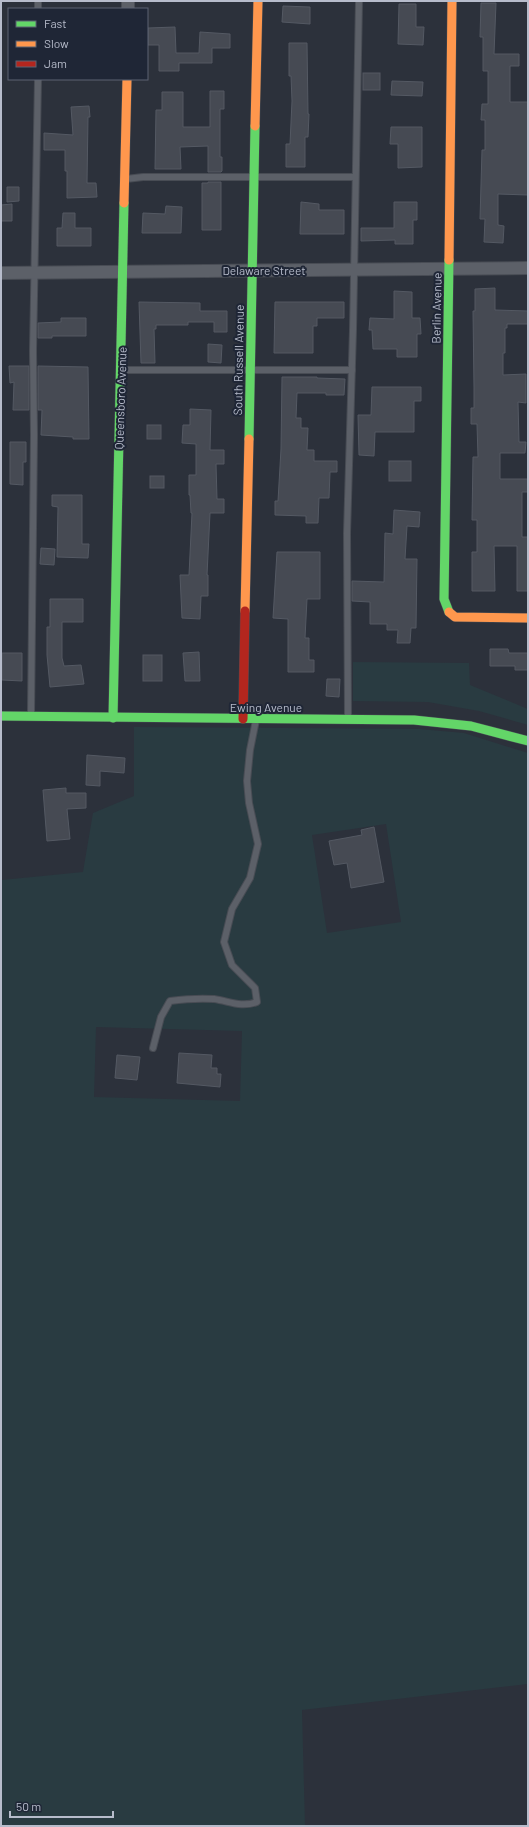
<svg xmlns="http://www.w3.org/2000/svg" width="529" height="1827" viewBox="0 0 529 1827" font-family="Barlow,sans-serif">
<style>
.green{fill:#293b41;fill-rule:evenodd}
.building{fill:#464a53;stroke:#545963}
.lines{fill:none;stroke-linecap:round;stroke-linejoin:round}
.lane-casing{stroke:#484c54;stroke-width:8}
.street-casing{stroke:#484c54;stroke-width:14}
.fast-casing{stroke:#484c54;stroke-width:10}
.slow-casing{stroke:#484c54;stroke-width:10}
.jam-casing{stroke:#484c54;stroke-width:10}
.lane{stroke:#5c6068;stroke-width:6}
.street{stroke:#5c6068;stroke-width:12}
.fast{stroke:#63d668;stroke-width:9}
.slow{stroke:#ff974d;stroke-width:9}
.jam{stroke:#b3261e;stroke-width:9}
.labels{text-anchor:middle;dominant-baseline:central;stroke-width:4;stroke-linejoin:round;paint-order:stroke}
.street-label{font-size:12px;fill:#b7bccb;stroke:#1f2636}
</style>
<rect width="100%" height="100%" fill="#2c313b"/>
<!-- green -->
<g class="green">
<path d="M353,662L469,663L470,685L528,709V725L479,711L428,702L353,701Z"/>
<path d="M134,727L419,729L464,733L528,753V1684L302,1710L305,1826H1V870L2,880L83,872L93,813L134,796ZM386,824L401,922L327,933L312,835ZM96,1027L242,1031L240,1101L94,1097Z"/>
</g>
<!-- building -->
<g class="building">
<path d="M481,3H496L494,54H519V66H510V102H528V195L498,194V225L504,226L503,243L484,242L485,219H480L482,150H485V120H481L482,104H488V71H483V37H480Z"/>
<path d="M399,4H416V27H424L423,45L398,44Z"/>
<path d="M283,6L310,7V24L282,22Z"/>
<path d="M175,27L176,53H199L200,32L230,34V48H212V63H179V71H159V45H148V28Z"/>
<path d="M289,43H307L308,114H309L308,137H305V167H286V144H290L292,101L291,76H289Z"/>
<rect x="363" y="73" width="17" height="17"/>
<path d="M392,81L423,82L422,96L391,95Z"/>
<path d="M210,91H224V109H220V157H222V171L221,172H208V146L180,147L181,169H155L156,110H162V92H183V127H210Z"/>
<path d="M89,106L90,117H88L87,183H96L97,197L67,198V171H65V150H44V133L73,135L71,107Z"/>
<path d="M391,127H422V167L398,168V144H390Z"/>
<path d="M208,182H221V230H202V183H208Z"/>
<path d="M7,187H19V201L7,202Z"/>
<path d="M301,202L319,204V210H344V234H300Z"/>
<path d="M394,202H417V220H413V244H395V240L361,241V228H394Z"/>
<path d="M12,204V221H1V205Z"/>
<path d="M166,206L182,207L181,233H142L143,213L165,214Z"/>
<path d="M63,213H75V228H91V246H57V228H62Z"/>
<path d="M495,288V310L528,311V324H507V328H505V353H503V375L526,374V403L518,402L519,442H526L525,453H500V479H528V492H522V537H528V591H517V546H494L495,591H472V552H477V520H472L473,457H478L477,424H471V408H474V388L473,311H475V289Z"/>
<path d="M394,291L412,292V318H420L421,334H417V357H397V349H373L372,330H369L370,318L394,319Z"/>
<path d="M139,302L200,303V311H227V332H214V322H188V325H156V329H154L155,363H141Z"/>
<path d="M275,302H344V318H317V326H313V353H274Z"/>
<path d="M61,318H86V336H52V338H38V323L61,322Z"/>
<path d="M208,344L222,345L221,363L208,362Z"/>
<path d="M9,366H29V410H13L14,382L10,383Z"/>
<path d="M38,366L88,367L89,439H73V437L41,435L42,410H38Z"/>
<path d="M282,377H317V378L345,379L344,395H326V393H297L296,418H301V428H308L307,450H314V461H337V472H330L329,498H319L318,523H306V516L275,515V501H278L281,449Z"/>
<path d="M372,387H421V401H414V432H375L374,456L359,455L358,415H371Z"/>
<path d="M190,409L211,410L210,450H224V464H216L217,499H224V513H210L207,575H208V596H201L200,619L182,618L180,575H189L192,513H191L190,495H189V475H196V444L182,443L183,425H190Z"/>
<rect x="147" y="425" width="14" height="14"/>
<path d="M10,442H26V462H23V485L10,484Z"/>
<rect x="389" y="461" width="22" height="20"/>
<rect x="150" y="476" width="14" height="12"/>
<path d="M52,495H82V544H89L88,558L57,557L58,507L52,506Z"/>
<path d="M394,510L420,512L419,527L407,526L405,559H417L416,628H411L410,643H397L398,630H387V624H370V602L352,601V581L384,582L385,533L393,534Z"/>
<path d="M41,548L55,549L54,565L40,564Z"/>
<path d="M277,552H320V599H307L305,638H309V660H314V672H288V619L273,618Z"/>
<path d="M50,599H83V622H62V658L64,666L81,665L84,684L50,687L47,655V627H50Z"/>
<path d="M490,649H508L509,653H528V670H515V666H490Z"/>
<path d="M199,652L200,681H185L183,653Z"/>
<path d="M2,653H22V681L2,680Z"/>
<rect x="143" y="655" width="19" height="26"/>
<path d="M327,679H340L339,697L326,696Z"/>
<path d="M87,755L125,758L124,773L100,771V786L86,785Z"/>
<path d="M66,788V793H86V808L67,809L70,839L47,841L43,790Z"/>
<path d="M374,827L384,882L351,888L347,863L334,865L329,841L362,835L361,830Z"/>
<path d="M179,1053L212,1055L211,1068H217V1074H221L220,1087L177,1083Z"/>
<path d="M117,1055L140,1057L137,1080L115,1078Z"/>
</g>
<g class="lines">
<!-- lane casing -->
<g class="lane-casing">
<g id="lane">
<path d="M38,9V1"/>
<path d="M126,179L143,177H355"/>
<path d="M122,370H352"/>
<path d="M31,715L34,435L33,351L38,79"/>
<path d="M348,719L347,533L353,330L359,1"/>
<path d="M153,1048L161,1017L170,1001C185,999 199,998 214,999C229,1001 241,1008 257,1002L255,988L232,965L224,942L232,909L250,878L258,844L249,803L247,781L250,750L256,720"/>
</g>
</g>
<!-- street casing -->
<g class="street-casing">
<g id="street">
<path d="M128,9V1"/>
<path d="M1,273L528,268"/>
</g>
</g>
<!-- fast casing -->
<g class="fast-casing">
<g id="fast">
<path d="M449,260L444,599L449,612"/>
<path d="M249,439L255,126"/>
<path d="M1,716L414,720L471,726L528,741"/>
<path d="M113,718L124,203"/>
</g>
</g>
<!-- slow casing -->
<g class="slow-casing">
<g id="slow">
<path d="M255,126L258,1"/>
<path d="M124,203L127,79"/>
<path d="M449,260L452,1"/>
<path d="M245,611L249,439"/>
<path d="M449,612L455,617L528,618"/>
</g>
</g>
<!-- jam casing -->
<g class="jam-casing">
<path id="jam" d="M243,719L245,611"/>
</g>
<!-- lane -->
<use href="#lane" class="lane"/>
<!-- street -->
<use href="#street" class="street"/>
<!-- fast -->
<use href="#fast" class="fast"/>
<!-- slow -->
<use href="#slow" class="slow"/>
<!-- jam -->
<use href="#jam" class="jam"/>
</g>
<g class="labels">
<!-- street labels -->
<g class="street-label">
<text x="264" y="270">Delaware Street</text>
<text transform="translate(436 308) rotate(-89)">Berlin Avenue</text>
<text transform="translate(238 360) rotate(-89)">South Russell Avenue</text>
<text transform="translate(120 398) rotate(-88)">Queensboro Avenue</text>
<text x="266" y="707">Ewing Avenue</text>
</g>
</g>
<!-- border -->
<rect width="529" height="1827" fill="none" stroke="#b7bccb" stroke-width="4"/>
<!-- legend -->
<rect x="8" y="8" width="140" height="72" fill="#1f2636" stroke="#5c6272"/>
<rect x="16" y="21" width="20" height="6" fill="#63d668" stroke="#5c6272"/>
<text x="44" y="28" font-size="12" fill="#b7bccb">Fast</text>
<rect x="16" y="41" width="20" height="6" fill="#ff974d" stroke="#5c6272"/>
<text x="44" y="48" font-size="12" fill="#b7bccb">Slow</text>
<rect x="16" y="61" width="20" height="6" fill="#b3261e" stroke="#5c6272"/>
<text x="44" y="68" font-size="12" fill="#b7bccb">Jam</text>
<!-- scale -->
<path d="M10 1811v6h103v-6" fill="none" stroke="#b7bccb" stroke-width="2"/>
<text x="16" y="1811" font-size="12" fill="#b7bccb" stroke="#1f2636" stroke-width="3" paint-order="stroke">50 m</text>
</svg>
